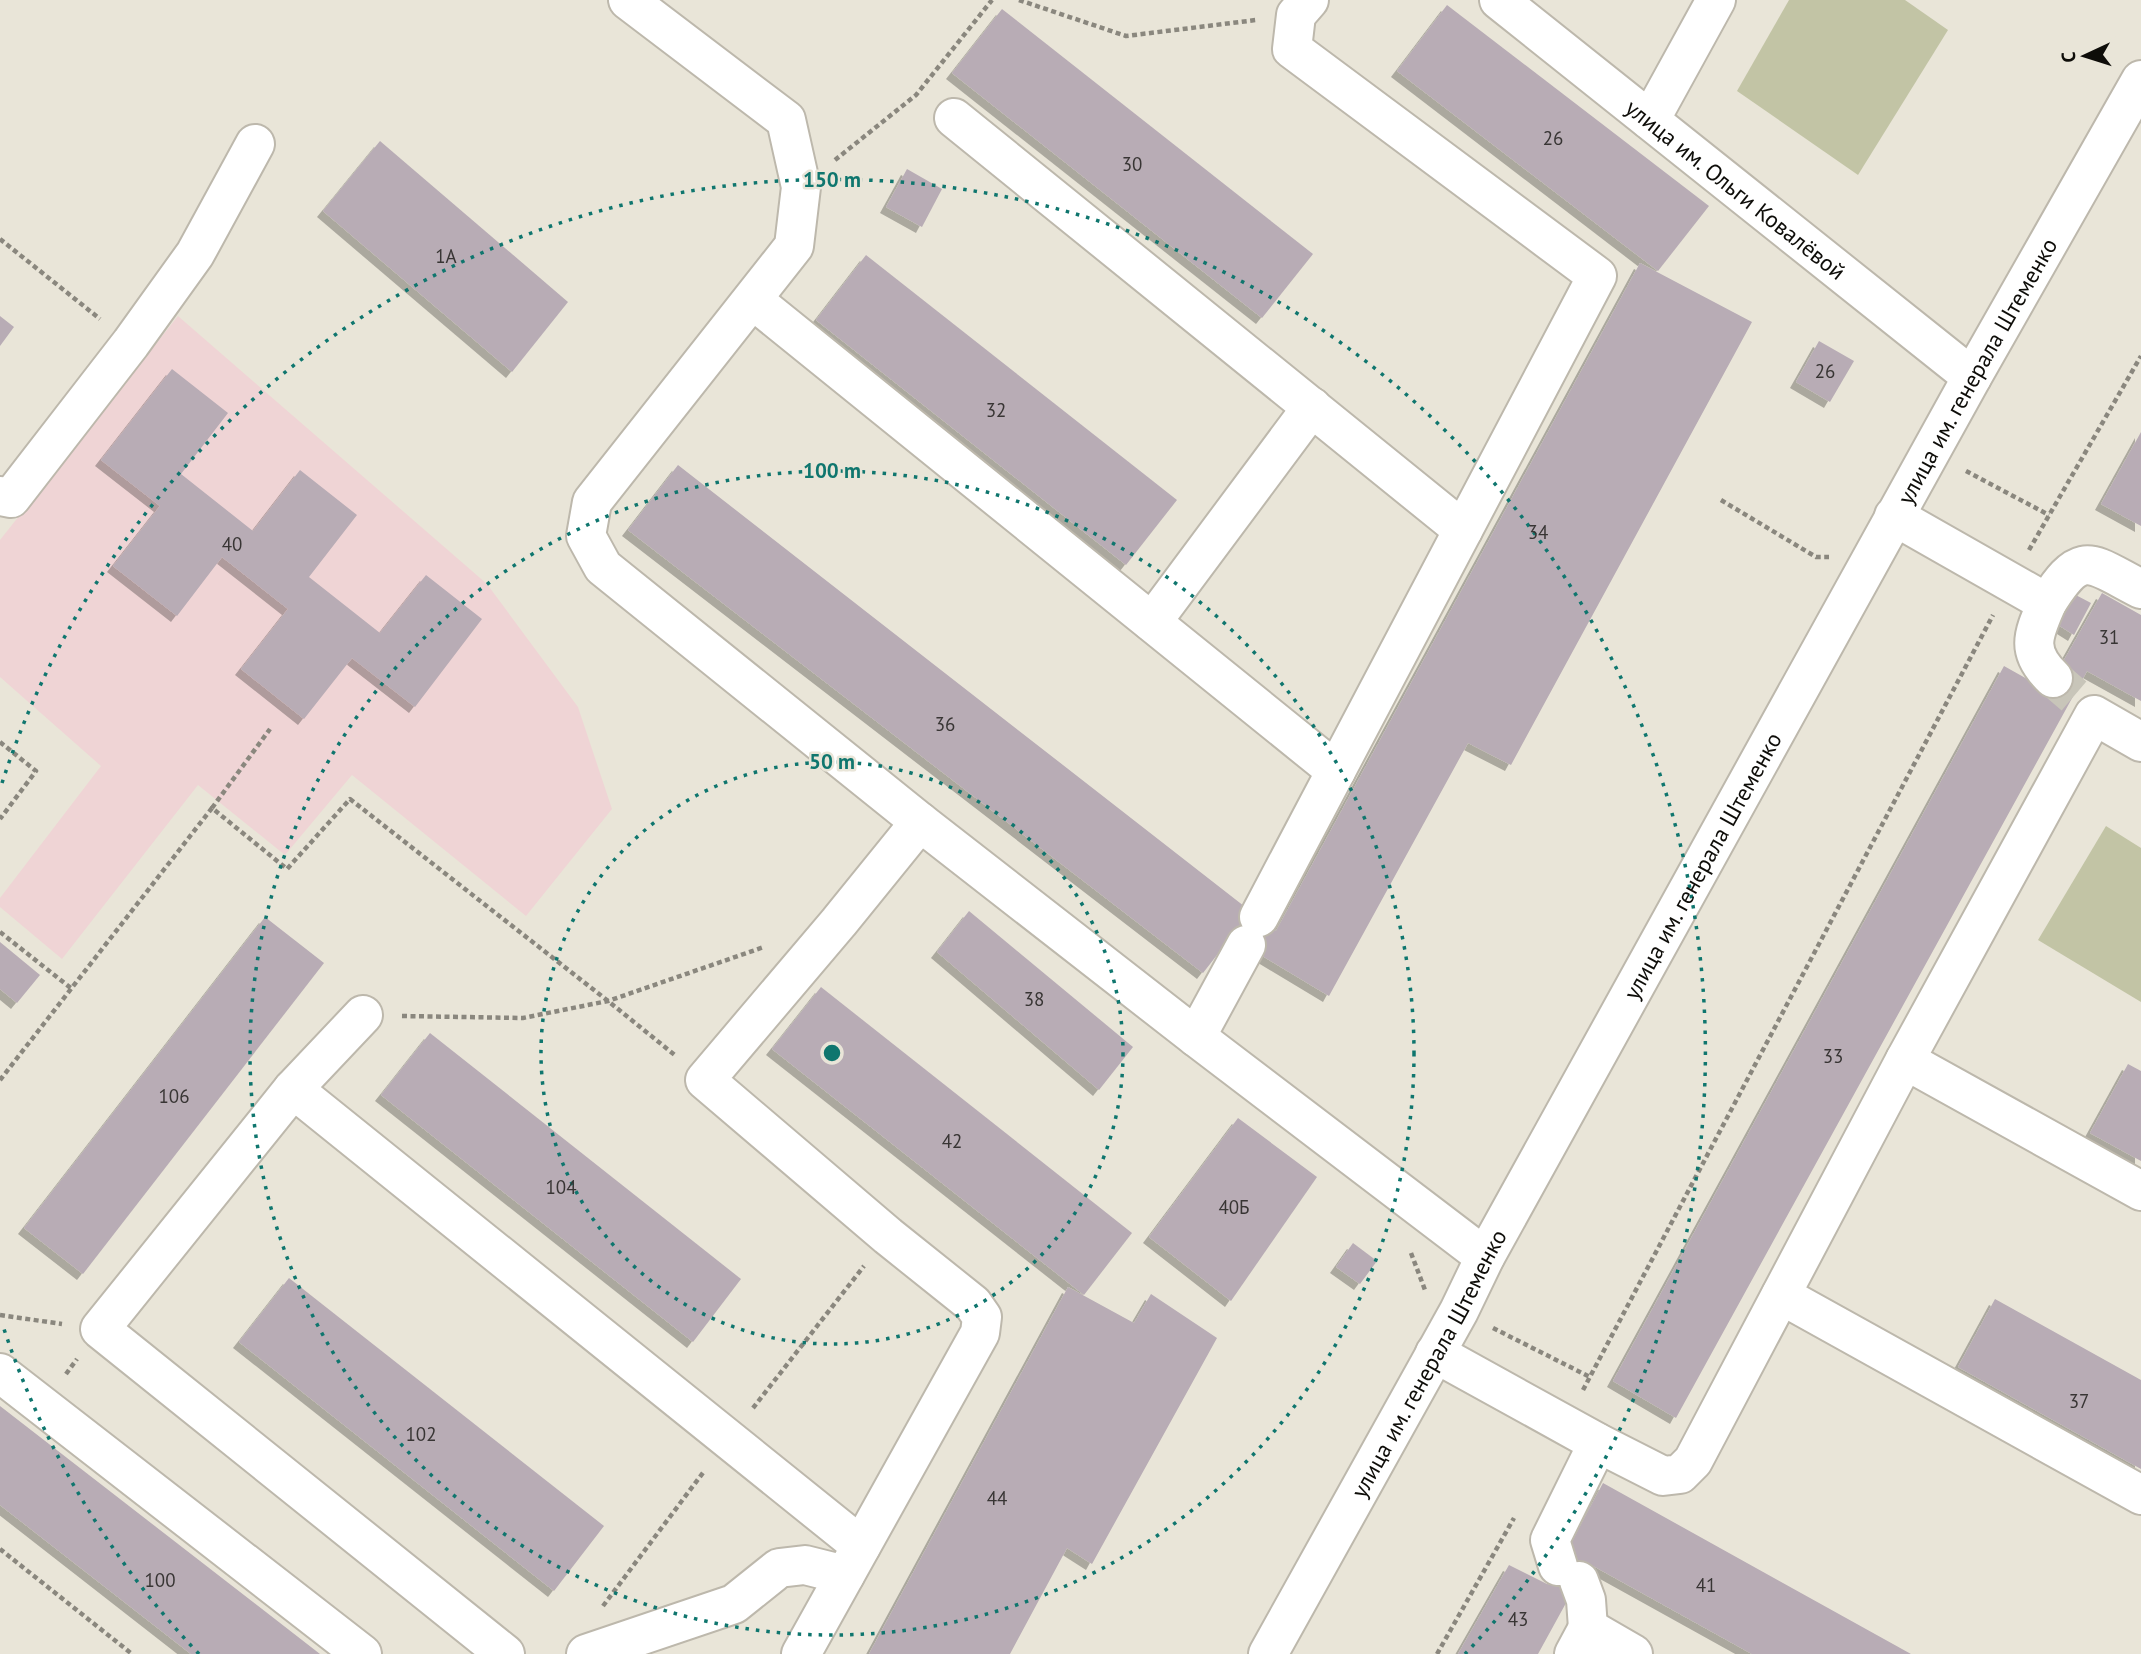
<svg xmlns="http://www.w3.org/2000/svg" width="2141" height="1654" viewBox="0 0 2141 1654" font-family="'PT Sans',sans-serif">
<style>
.education{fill:#efd4d5}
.green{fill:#c2c4a5}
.building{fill:#b8acb5;filter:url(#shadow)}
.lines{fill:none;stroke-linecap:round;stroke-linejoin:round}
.minor-tunnel{stroke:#c8c5b9;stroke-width:38;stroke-dasharray:38 19;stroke-linecap:butt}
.minor-casing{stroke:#bdb8ac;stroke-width:42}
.path{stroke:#8a877e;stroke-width:4.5;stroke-dasharray:5 3.5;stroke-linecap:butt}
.minor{stroke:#fff;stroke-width:38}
.ring{fill:none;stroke:#0f766e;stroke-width:3.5;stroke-dasharray:3.5 7}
.labels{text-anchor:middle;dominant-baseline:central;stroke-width:5;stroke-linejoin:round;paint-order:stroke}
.number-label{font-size:19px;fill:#383534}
.street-label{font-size:23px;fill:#0e0d09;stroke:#e9e5d8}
.centre{fill:#0f766e;stroke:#e9e5d8;stroke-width:3.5}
.ring-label{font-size:21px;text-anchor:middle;font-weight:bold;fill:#0f766e;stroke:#e9e5d8;stroke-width:5;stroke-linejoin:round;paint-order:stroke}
</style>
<defs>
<filter id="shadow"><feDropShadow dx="-6" dy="6" stdDeviation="0" flood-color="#0004"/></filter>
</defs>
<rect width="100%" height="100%" fill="#e9e5d8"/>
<!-- education -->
<path class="education" d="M178,316L487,584L578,707L612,809L526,916L352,775L285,855L198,785L62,959L0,907V898L101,766L0,677V540Z"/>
<!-- green -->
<g class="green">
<path d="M1789,0H1905L1948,30L1858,175L1737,91Z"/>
<path d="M2106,826L2141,848V1002L2038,940Z"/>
</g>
<!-- building -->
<g class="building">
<path d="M1447,5L1709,206L1658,271L1397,71Z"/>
<path d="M1002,9L1313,254L1262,318L952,73Z"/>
<path d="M380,141L568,302L512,372L323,211Z"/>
<path d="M907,169L942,189L922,227L886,207Z"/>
<path d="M866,255L1177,500L1126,565L816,320Z"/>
<path d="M1640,263L1752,322L1511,765L1468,743L1329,996L1231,937L1203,973L628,530L678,465L1276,931Z"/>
<path d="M0,316L14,327L0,346Z"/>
<path d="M1819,341L1854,361L1830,402L1796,382Z"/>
<path d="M172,369L228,413L181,474L253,531L300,470L357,515L309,577L380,633L426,575L482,619L415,707L352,658L304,719L241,669L288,609L222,557L177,616L113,566L160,506L101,460Z"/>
<path d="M2141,432V526L2101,504Z"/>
<path d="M2070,592L2091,603L2074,635L2052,621Z"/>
<path d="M2102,593L2141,615V701L2087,671L1676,1418L1613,1381L2004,666L2047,690Z"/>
<path d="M969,911L1133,1047L1099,1090L937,952Z"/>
<path d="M265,917L324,963L83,1274L24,1228Z"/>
<path d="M0,942L40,975L17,1003L0,989Z"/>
<path d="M821,987L1132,1233L1084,1295L772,1049Z"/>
<path d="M430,1033L741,1279L693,1342L381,1095Z"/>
<path d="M2128,1064L2141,1071V1161L2090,1133Z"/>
<path d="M1238,1118L1317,1177L1231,1301L1149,1237Z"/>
<path d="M1353,1243L1377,1261L1360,1284L1336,1267Z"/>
<path d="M289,1278L604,1526L554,1591L239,1342Z"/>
<path d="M1068,1287L1134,1323L1151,1294L1217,1338L1092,1564L1067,1548L1010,1654H869Z"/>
<path d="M1995,1299L2141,1380V1469L1958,1367Z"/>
<path d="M0,1406L320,1654H191L0,1505Z"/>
<path d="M1603,1483L1911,1654H1752L1588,1563L1538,1654H1458L1509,1565L1549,1585Z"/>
</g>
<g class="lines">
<!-- minor-tunnel -->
<path class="minor-tunnel" d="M2053,678L2074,696"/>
<!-- minor casing -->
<g class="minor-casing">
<g id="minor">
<path d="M628,0L786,120L801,187L794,246L592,502L586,536L603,567L920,822L1196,1037L1485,1257"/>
<path id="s1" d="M1499,0L1972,377"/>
<path d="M954,118L1463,530"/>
<path d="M1650,120L1716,0"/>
<path d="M753,300L1336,771"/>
<path d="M0,496L11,498L131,343L195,254L255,144"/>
<path d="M1894,516L2047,603C2082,547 2090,563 2141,589"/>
<path d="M2047,603C2033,635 2025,651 2053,678"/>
<path d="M1152,622L1312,407"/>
<path d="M1259,917L1597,276L1292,49L1296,15L1309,0"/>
<path d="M363,1015L293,1089L100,1329L505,1654"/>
<path d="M1196,1037L1246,945"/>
<path d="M1905,1060L2141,1191"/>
<path d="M293,1089L861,1546"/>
<path d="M1781,1295L2141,1495"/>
<path d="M1435,1353L1598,1443L1663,1476L1680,1474L1693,1461L1905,1060L2094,715L2141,742"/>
<path d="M0,1373L362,1654"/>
<path d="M1558,1566L1550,1540L1598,1443"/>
<path d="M1579,1581L1586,1600L1588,1628"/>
<path d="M586,1654L734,1604L779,1568L805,1565L845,1575"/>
<path d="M801,1654L980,1333L982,1317L973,1304L888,1236L705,1080L839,922L920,822"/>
<path id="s2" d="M1268,1654L1459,1311L1485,1257L1972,377L2141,80"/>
<path d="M1574,1654L1588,1628L1633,1654"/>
</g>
</g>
<!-- path -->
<g class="path">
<path d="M1019,0L1126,36L1256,20"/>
<path d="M835,160L916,95L992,0"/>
<path d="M0,239L100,319"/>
<path d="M1966,471L2049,515"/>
<path d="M1721,500L1816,557H1829"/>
<path d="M2029,550L2141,356"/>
<path d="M0,742L36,771L0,819"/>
<path d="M212,808L270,729"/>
<path d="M0,932L72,989"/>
<path d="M402,1016L523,1018L608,1001L764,947"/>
<path d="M0,1080L212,808L287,869L350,799L608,1001L676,1056"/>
<path d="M1411,1253L1425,1290"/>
<path d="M0,1315L62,1324"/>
<path d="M1493,1328L1590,1377"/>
<path d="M66,1374L77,1359"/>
<path d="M1583,1390L1993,615"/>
<path d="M753,1408L864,1266"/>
<path d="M0,1549L132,1654"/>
<path d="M603,1606L705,1470"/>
<path d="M1437,1654L1514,1518"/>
</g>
<!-- minor -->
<use href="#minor" class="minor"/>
</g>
<!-- distance rings -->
<g class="ring">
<circle cx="832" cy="1053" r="291"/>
<circle cx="832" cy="1053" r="582"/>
<path d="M199 1654A873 873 0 0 1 2 1323M2 783A873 873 0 1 1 1465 1654"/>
</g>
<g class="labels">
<!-- number labels -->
<g class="number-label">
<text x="1553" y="138">26</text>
<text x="1132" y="164">30</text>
<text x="446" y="256">1А</text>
<text x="1825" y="371">26</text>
<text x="996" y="410">32</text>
<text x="1538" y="532">34</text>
<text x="232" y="544">40</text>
<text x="2109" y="637">31</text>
<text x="945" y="724">36</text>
<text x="1034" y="999">38</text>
<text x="1833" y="1056">33</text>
<text x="174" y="1096">106</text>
<text x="952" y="1141">42</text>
<text x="561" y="1187">104</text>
<text x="1234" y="1207">40Б</text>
<text x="2079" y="1401">37</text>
<text x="421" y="1434">102</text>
<text x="997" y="1498">44</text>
<text x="160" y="1580">100</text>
<text x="1706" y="1585">41</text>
<text x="1518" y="1619">43</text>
</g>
<!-- street labels -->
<g class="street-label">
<text stroke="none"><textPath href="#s1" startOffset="303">улица им. Ольги Ковалёвой</textPath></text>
<text stroke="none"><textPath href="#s2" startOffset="1466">улица им. генерала Штеменко</textPath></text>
<text stroke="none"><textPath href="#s2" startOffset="900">улица им. генерала Штеменко</textPath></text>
<text stroke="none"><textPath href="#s2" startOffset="332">улица им. генерала Штеменко</textPath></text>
</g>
</g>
<circle cx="832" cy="1053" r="10" class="centre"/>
<g class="ring-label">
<text x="832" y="187">150 m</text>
<text x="832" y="478">100 m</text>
<text x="832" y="769">50 m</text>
</g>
<!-- north arrow -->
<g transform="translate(2085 56) rotate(266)" stroke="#e9e5d8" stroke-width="5" paint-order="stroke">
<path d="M0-5L12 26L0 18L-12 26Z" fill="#0e0d09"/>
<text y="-10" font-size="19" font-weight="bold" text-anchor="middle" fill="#0e0d09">С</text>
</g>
</svg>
